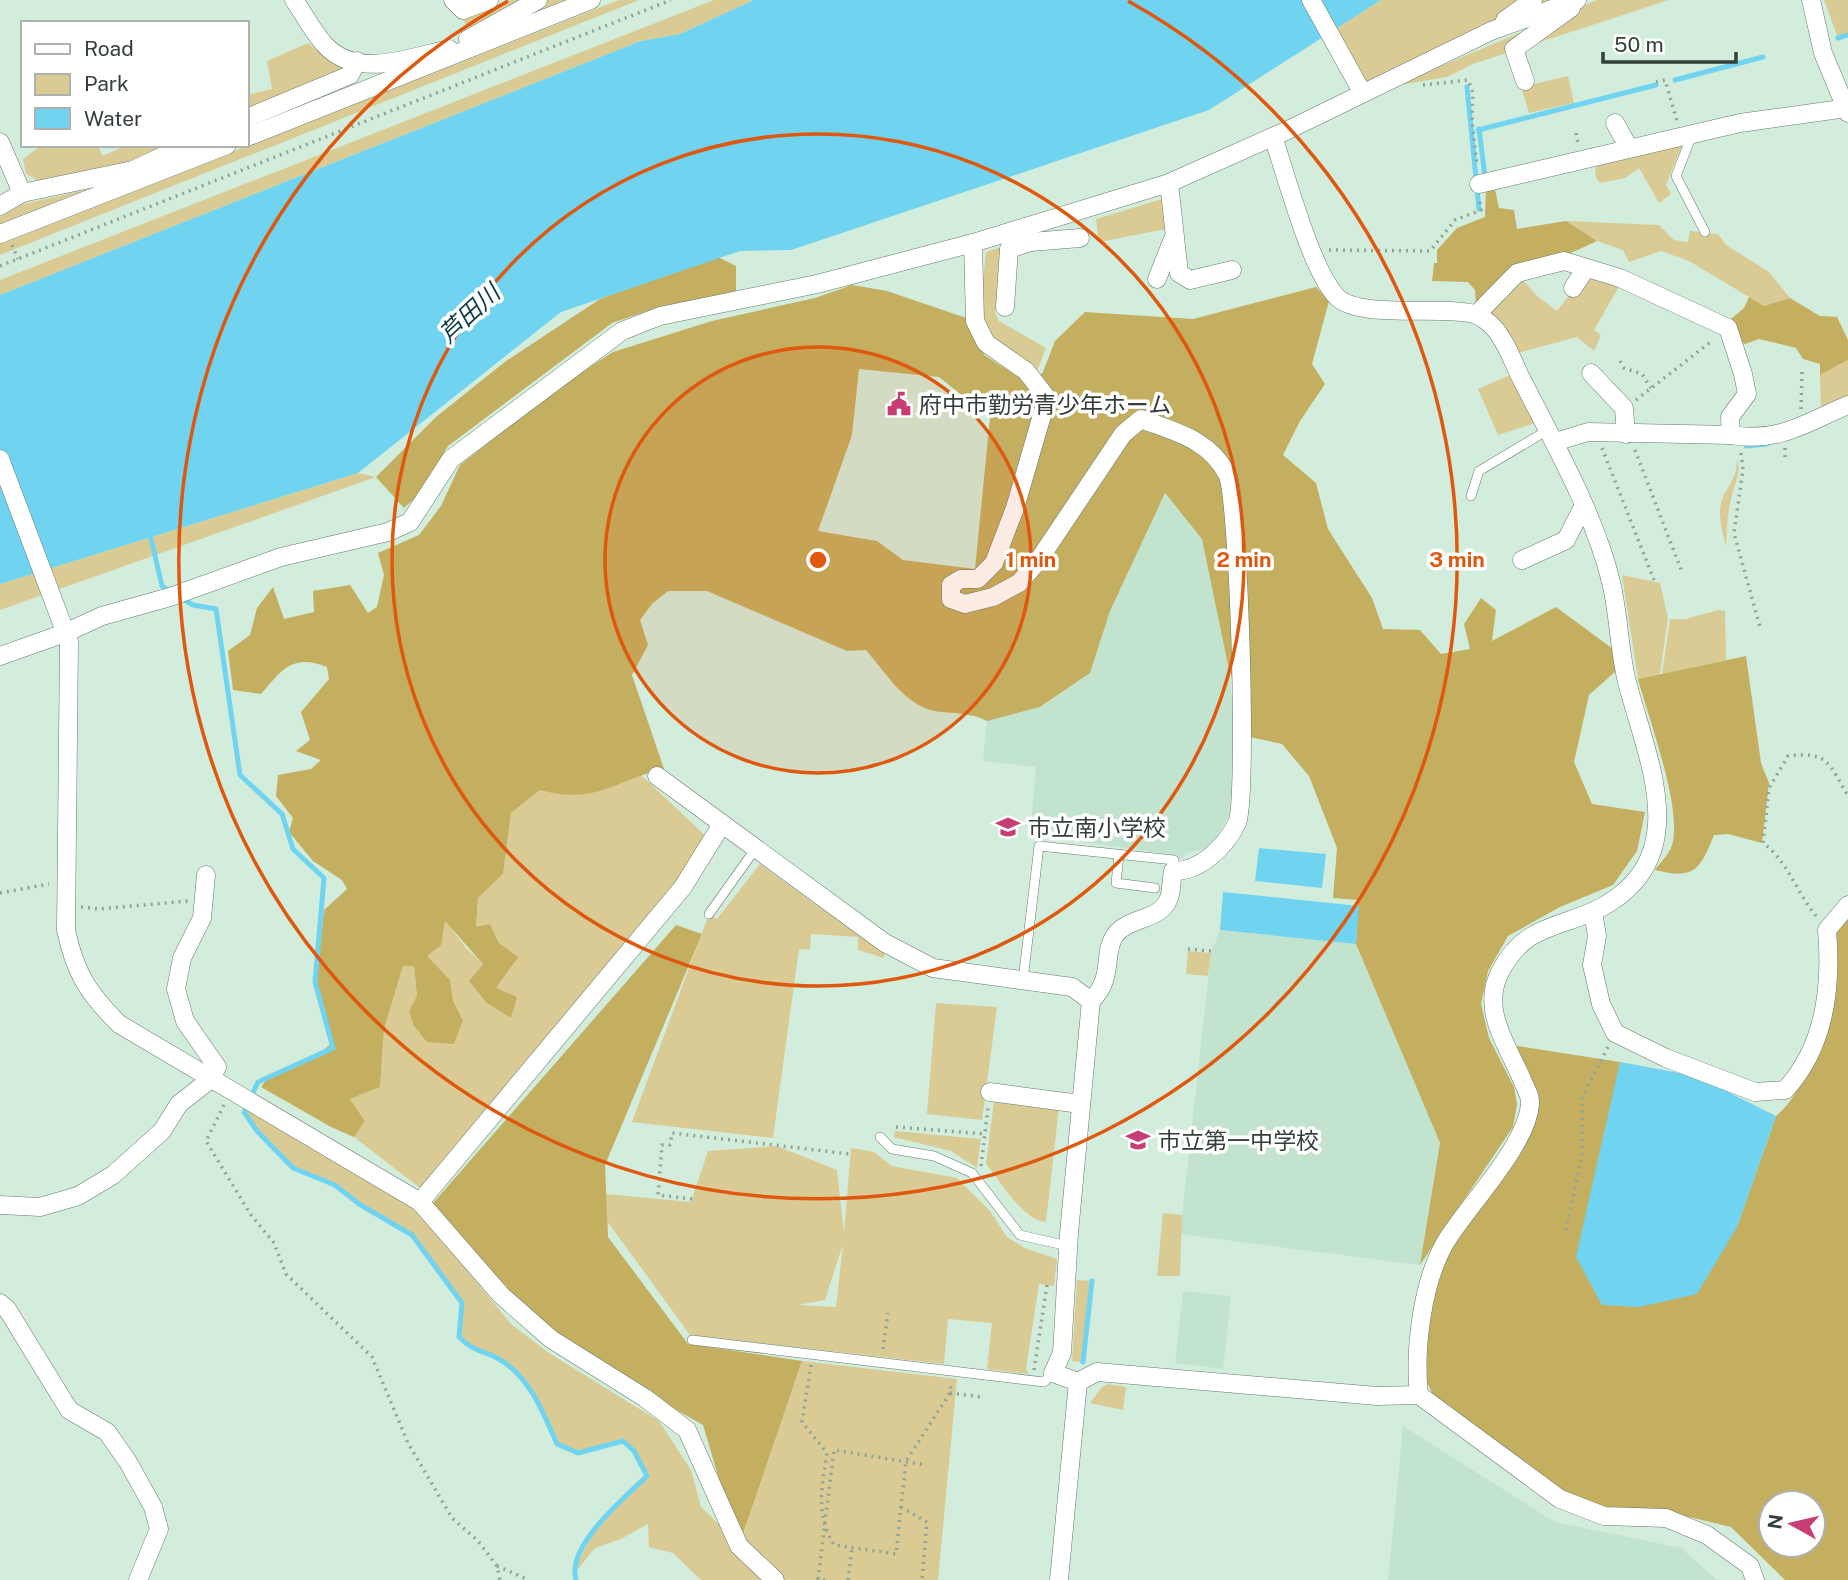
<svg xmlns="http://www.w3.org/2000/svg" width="1848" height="1580" viewBox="0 0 1848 1580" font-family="'Public Sans','Noto Sans JP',sans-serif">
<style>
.built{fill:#c2e4ce}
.green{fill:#dacb95;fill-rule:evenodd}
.forest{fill:#c4ae60;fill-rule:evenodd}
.water{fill:#70d4f1}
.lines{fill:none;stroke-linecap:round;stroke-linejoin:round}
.stream{stroke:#70d4f1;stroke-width:5}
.service-casing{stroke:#637a6b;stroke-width:10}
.minor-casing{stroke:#637a6b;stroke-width:19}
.path{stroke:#90a396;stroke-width:3.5;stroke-dasharray:2 5;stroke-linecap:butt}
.service{stroke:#fff;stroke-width:9}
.minor{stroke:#fff;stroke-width:18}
.ring{fill:none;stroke:#df580e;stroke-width:3.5}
.labels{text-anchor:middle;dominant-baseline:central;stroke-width:7;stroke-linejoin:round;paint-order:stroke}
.poi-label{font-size:23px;fill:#353f38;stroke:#fff;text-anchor:start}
.water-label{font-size:24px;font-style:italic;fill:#0e3d49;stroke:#fff}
.centre{fill:#df580e;stroke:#fff;stroke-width:3.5}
.ring-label{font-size:21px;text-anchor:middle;font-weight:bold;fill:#df580e;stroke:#fff;stroke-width:7;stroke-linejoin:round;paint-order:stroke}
</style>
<rect width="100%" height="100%" fill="#d3eddc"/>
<!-- built -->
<g class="built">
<path d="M1164,493L1202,539L1215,593L1228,665L1238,751L1231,812L1210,848L1186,853L1182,860L1177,855L1030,835L1036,767L983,761L987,721L1043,706L1090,673L1110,611Z"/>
<path d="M1220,930L1356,944L1440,1143L1420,1265L1180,1234L1211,953Z"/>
<path d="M1183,1291L1231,1296L1223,1369L1175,1363Z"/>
<path d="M1403,1426L1555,1522L1681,1548L1717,1580H1388Z"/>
</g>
<!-- green -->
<g class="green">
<path d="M510,0H576L494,35L466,25L462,17Z"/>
<path d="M619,0H639L0,255V243Z"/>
<path d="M714,0H754L680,34L641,41L0,295V280Z"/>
<path d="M1381,0H1578L1491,26L1365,82L1331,32Z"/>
<path d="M1597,0H1669L1473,64L1447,77L1394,86Z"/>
<path d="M1824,0H1848V35L1838,38Z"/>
<path d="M308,43L343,69L247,111V95L272,89L267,61Z"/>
<path d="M1568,76L1574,103L1529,113L1521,87Z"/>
<path d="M1680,140L1682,145L1666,185L1671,194L1659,203L1639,168L1625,178L1600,183C1594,176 1594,171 1598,163Z"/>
<path d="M42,145H97L103,156L126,145H166L122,164L39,181L26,174L23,159Z"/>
<path d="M112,184L0,227V217L23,204Z"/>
<path d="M1162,199L1166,229L1099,242L1096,219Z"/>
<path d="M1566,221L1659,225L1674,240L1688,242L1690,231L1718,234L1726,245L1769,272L1790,298L1764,306L1689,261L1661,251L1629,262L1623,250L1597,241Z"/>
<path d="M1001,247L1003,277L995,313L999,321L1046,348L1036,374L988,337L981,301L986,252Z"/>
<path d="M1587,273L1620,285L1594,330L1601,335L1594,351L1577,337L1518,353L1502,322L1492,316L1489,306L1521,278L1537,296L1557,311Z"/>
<path d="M1848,360V402L1821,413L1820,375Z"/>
<path d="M1510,375L1535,423L1498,435L1478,389Z"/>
<path d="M1737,459C1742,473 1734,485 1731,499C1727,514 1727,530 1726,546C1722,530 1716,511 1724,495C1731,482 1737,475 1737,459Z"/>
<path d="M358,473L376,477L0,610V584Z"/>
<path d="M1622,575L1660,583L1668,618L1660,674L1638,679Z"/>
<path d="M1718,610L1725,611L1726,660L1662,674L1670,619H1686Z"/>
<path d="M640,774L711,841L424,1191L354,1137L365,1121L350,1099L380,1087L384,1029L403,966H414L417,996L463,1019L453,1001L450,980L426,956L445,920L466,948L483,964L469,981L496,988L499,943L490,924L476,928L478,898L503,874L511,813L540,790C575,799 607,790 640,774Z"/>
<path d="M760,864L829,914L884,948V958L858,950V937L811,934L810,950L799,949L773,1138L632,1122L709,914L717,919Z"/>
<path d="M1188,951L1211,953L1208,976L1186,974Z"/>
<path d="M936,1003L997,1007L982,1120L927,1114Z"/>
<path d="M250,1099L407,1203L427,1221L511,1324L549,1353L659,1421L691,1470L701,1507L740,1544L802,1361L957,1379L938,1580H701L673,1553L649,1547L648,1524L621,1539L595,1548L574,1574C591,1527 612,1510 647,1476L634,1451L623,1441L578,1453L557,1444C543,1412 529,1375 497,1358C480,1349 476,1353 459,1337L462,1303L413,1235L359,1204L335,1185L293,1168L257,1131L244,1112Z"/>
<path d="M994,1101L1059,1107L1046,1222C1023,1221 1001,1182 986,1164Z"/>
<path d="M895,1131L981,1139L977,1168L951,1151L894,1137Z"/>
<path d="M777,1146L837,1170L844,1233L851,1148L874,1152L892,1166L957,1178L990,1211L1007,1237L1025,1248L1057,1259L1054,1286L1039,1284L1026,1369L1029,1374L987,1369L992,1323L948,1319L944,1364L690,1335L607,1221L606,1194L691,1202L708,1151ZM843,1244L836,1307L798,1305L825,1300Z"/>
<path d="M1163,1213L1182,1215L1180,1276H1157Z"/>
<path d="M1077,1280L1092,1281L1083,1362L1072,1361Z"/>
<path d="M1108,1384L1126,1387L1123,1410L1090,1403L1102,1387Z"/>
</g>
<!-- forest -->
<g class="forest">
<path d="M1494,185L1499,208L1514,210L1517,229L1566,221L1597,241L1562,257L1476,305L1475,290L1468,282L1432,281L1434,263H1437V250L1457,228L1485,217L1486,186Z"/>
<path d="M716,256L736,266V293L644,312L612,323L448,446L416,497L404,508L376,477L436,417L506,361L600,299Z"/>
<path d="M852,285L887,291L975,321L984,355L1030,384L1043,372L1055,341L1085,312L1193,319L1316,287L1329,301L1312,364L1325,384L1300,421L1283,455L1316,483L1328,529L1372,598L1383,629L1420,630L1441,654L1470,649L1464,624L1481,598L1496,610L1492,641L1556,607L1613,649L1616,671L1589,695L1574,762L1592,804L1645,812L1637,851L1613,885L1560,907L1508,936L1488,971L1481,1004L1489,1038L1514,1087L1517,1104L1513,1127L1420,1265L1440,1143L1356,944L1358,900L1333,898L1337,848L1309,776L1282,744L1250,737L1228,665L1202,539L1165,493L1110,611L1090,673L1040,707L987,721C970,712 953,714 934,711C904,704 885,672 866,650L847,651L707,591H668L652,604L640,620L648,645L632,675L664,769C612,781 597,805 540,790L511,813L503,874L478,898L476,927L490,924L499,943L518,957L496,988L517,997L511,1018L487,1003L469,981L483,964L445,921L441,945L427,956L450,980L453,1001L463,1020L454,1044L427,1042L414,1026L409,1011L417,996L414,966H403L384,1029L380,1087L350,1099L365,1121L354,1137L331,1127L261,1087L269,1076L313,1058L331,1044L316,984L324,910L347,889L342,880L313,861L289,832L293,818L276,796L278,775L311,769L321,760L296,751L310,740L301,712L329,679L327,667C292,653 282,670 261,694L233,690L228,651L250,635L257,608L273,587L284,619L314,612L313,591L350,585L368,613L377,607L384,575L378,553L419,535L441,506L460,465L569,380L613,352L712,321L815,298ZM859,369L939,377L990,418L975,569L903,560L877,541L818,531L852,435Z"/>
<path d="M1749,297L1764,306L1790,298L1820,316L1837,317L1848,340V360L1820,375V364L1803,359L1796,348L1759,339L1745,344L1738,340L1731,319L1744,308Z"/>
<path d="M1746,656L1761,763L1769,783L1762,843L1728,834L1714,835C1700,870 1694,880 1655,870C1660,863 1667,856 1671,848C1685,814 1648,717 1638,679Z"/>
<path d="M1848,918V1580H1785L1731,1527L1685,1516L1607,1508L1578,1500L1441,1412L1427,1382L1423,1361L1432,1303L1447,1252L1532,1132L1539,1099L1511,1045L1620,1062L1602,1154L1737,1227L1776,1116C1817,1084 1825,987 1835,936L1841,921ZM1771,1503H1813V1545H1771Z"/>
<path d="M676,925L702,934L605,1165L608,1237L688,1344L802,1361L739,1546L703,1425L549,1337L427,1210Z"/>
</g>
<!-- water -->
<g class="water">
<path d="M754,0H1381L1209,110L791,250L740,251L561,312L358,473L0,584V295L641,41L680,34Z"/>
<path d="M1259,848L1326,854L1322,888L1255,881Z"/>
<path d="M1223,892L1359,906L1356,944L1220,930Z"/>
<path d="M1620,1062L1696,1076L1776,1116L1737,1227L1697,1294L1639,1307L1602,1305L1576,1257Z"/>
</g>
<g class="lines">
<!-- stream -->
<g class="stream">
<path d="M1838,38L1848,35"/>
<path d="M1675,80L1763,57"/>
<path d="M1467,87L1479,209"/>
<path d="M1479,129L1485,177"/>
<path d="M1478,130L1656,85"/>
<path d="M1746,446L1767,444"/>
<path d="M149,530L162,586L173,593"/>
<path d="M181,598L193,605L216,609L240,775L282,814L293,849L324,878L315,982L333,1048L258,1082L244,1112L257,1131L293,1168L335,1185L359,1204L412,1235L462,1303L459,1337C476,1353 480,1349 497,1358C529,1375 543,1412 557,1444L578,1453L623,1441L634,1451L647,1476C625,1497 566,1546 576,1580"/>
<path d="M1083,1362L1092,1281"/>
</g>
<!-- service casing -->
<g class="service-casing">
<g id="service">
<path d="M1692,135L1676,176L1705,232"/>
<path d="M1471,496L1479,471L1548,430"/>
<path d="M1119,855L1116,883L1155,888"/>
<path d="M709,914L756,848"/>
<path d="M1023,980L1039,846L1174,860L1173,871"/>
<path d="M880,1137L892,1149L934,1156L972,1173L1020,1235L1068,1246"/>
<path d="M692,1340L1044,1382L1053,1373"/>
</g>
</g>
<!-- minor casing -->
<g class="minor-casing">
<g id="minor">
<path d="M294,0C304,14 313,32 325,45C357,80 411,57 449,49"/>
<path d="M453,0L463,10L489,0"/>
<path d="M1311,0L1362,92"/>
<path d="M1811,0L1823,53L1848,113"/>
<path d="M1505,20L1533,0"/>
<path d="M468,39L538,0"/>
<path d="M1525,81L1514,49L1571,8"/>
<path d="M247,118L350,75L357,61"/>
<path d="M1615,123L1629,148"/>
<path d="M247,137L591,0"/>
<path d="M1273,137C1287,177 1310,267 1336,296C1357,320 1442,305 1474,314C1480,316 1489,322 1493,327C1506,340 1514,365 1523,382C1554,443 1595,515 1611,582C1619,615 1619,650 1627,682C1647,760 1695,856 1602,907C1561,929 1526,922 1500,972C1480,1011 1509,1047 1523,1082C1526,1089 1531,1097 1530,1104C1527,1146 1467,1206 1445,1243C1422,1283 1414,1350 1419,1395"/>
<path d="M0,142L22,193"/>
<path d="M1169,183L1179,273L1190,280L1232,270"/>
<path d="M1479,184L1740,123L1848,108"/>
<path d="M0,206L22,193L133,170L187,145"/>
<path d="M0,234L227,145"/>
<path d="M1031,242L1080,238"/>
<path d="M973,243L975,321L986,343L1026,371L1047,398L1015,508L994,563L978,579H961L951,585V599L965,604L993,597L1019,583L1038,561L1123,434L1141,419C1175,432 1209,439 1227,474C1239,496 1248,800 1237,823C1226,846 1200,872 1173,871C1171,880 1172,890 1169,898C1160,922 1129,916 1115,935C1102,954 1115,977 1091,1001"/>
<path d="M1157,279L1173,239"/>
<path d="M1573,288L1586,268"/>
<path d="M1005,307L1009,249L1031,242L1025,227"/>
<path d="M1477,314L1517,273L1564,261L1620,278L1728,328L1743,374L1747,394L1730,417L1731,435L1588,432L1555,442"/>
<path d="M1591,373L1624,408L1626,434"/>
<path d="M1731,435C1779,443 1805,423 1848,405"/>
<path d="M0,459L69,642L66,930C75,973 88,993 119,1024L420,1202L501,1295L551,1339L645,1398L687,1430L739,1546L775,1580"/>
<path d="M1522,560L1566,540L1583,507"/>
<path d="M0,656L65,633L102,616L170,597L281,557L388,532L410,522L451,459L622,331L660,316L817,284L973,243L1169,183L1286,131L1491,31L1577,0"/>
<path d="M657,776L885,943L933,968L1072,987L1091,1001L1069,1233L1062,1353L1053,1373L1078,1382L1059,1580"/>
<path d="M1593,912L1597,936L1592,965L1601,1004L1615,1033L1666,1058L1755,1092L1785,1090C1825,1047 1832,987 1827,930L1848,905"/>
<path d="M990,1092L1080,1104"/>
<path d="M420,1202L683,887L722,824"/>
<path d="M0,1205L40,1207L78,1196L113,1175L162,1131L179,1104L211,1079L217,1067L185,1021L176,989L182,958L202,918L206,875"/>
<path d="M0,1303L7,1309L69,1410L107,1432L128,1462L153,1507L159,1529L138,1580"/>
<path d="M1078,1382L1097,1372L1377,1396L1419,1395L1560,1499L1604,1516L1666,1518L1707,1535L1750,1566L1755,1580"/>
</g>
</g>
<!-- path -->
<g class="path">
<path d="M1656,82L1665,80L1677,121"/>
<path d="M1423,85L1468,80L1473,93L1472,120L1477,166"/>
<path d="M1576,133L1578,144"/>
<path d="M12,245L18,259"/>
<path d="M1329,250L1430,251L1455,220L1481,210L1480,202"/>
<path d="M0,266L671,0"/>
<path d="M1620,361L1624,368L1642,374L1651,388"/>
<path d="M1636,400L1713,340"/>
<path d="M1801,409L1802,371"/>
<path d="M1602,448L1654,580"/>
<path d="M1785,448V457"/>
<path d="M1635,450L1682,572"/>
<path d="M1741,453L1743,469L1734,533L1760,627"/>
<path d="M0,893L49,884"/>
<path d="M81,907L99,909L188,901"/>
<path d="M1816,916C1797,893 1787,860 1763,843L1769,788L1788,756C1829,751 1829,764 1848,796"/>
<path d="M1188,949L1211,951"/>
<path d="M224,1105L206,1141L251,1215L274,1243L286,1274L372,1357L408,1443L452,1518L478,1541L497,1566L500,1580"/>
<path d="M896,1127L985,1134"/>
<path d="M981,1166L988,1108"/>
<path d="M692,1199L658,1195L662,1145H670L672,1133L850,1154"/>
<path d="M1566,1230L1582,1155V1097L1608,1047"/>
<path d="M883,1349L888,1313"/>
<path d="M811,1365L802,1422L827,1453C822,1487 815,1514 834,1545L896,1554L906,1461L950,1393L951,1383"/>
<path d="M1034,1370L1047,1285"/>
<path d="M950,1393L982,1397"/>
<path d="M901,1507L927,1522L922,1580"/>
<path d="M497,1566L529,1580"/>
<path d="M825,1580L818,1579L834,1450L926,1465"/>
<path d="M848,1580L852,1548"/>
</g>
<!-- service -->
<use href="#service" class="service"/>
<!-- minor -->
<use href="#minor" class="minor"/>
</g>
<!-- distance rings -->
<circle cx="818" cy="560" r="213" fill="#df580e" fill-opacity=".12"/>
<g class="ring">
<circle cx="818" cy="560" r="213"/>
<circle cx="818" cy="560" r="426"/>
<path d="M1128 1A639 639 0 1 1 508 1"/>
</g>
<!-- icons -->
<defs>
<g id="civic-bare" transform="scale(1.89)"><path d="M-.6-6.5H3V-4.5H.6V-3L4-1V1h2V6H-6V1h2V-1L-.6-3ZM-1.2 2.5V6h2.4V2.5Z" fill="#c73d74" stroke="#fff" stroke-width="2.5" paint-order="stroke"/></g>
<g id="school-bare" transform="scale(1.89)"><path d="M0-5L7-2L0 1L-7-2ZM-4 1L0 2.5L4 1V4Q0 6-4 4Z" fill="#c73d74" stroke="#fff" stroke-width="2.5" paint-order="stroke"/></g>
</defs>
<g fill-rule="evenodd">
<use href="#civic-bare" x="899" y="404"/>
<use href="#school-bare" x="1008" y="827"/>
<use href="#school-bare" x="1138" y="1140"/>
</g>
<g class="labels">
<!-- poi labels -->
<g class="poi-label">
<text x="919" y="404">府中市勤労青少年ホーム</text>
<text x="1028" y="827">市立南小学校</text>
<text x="1158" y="1140">市立第一中学校</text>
</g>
<!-- water labels -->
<g class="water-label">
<text transform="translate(469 313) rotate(-43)">芦田川</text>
</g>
</g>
<circle cx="818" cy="560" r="10" class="centre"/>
<g class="ring-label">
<text x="1031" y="567">1 min</text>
<text x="1244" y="567">2 min</text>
<text x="1457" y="567">3 min</text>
</g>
<!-- legend -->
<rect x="21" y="21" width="228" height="126" fill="#ffffff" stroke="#aeb2af" stroke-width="2"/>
<rect x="35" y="44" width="35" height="10" fill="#ffffff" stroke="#aeb2af" stroke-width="2"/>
<text x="84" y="56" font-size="21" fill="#353f38">Road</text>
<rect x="35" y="74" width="35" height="21" fill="#dacb95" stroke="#aeb2af" stroke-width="2"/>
<text x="84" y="91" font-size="21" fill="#353f38">Park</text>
<rect x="35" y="108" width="35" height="21" fill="#70d4f1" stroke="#aeb2af" stroke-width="2"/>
<text x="84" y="126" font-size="21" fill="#353f38">Water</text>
<!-- north arrow -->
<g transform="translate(1792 1524) rotate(278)"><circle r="33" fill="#ffffff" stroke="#aeb2af" stroke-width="2"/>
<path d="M0-5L12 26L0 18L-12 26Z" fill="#c73d74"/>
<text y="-10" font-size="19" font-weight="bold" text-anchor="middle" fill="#353f38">N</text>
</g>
<!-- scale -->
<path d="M1603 52v10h133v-10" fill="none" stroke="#353f38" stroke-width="3.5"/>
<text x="1614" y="52" font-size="21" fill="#353f38" stroke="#ffffff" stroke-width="5" paint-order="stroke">50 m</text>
</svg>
